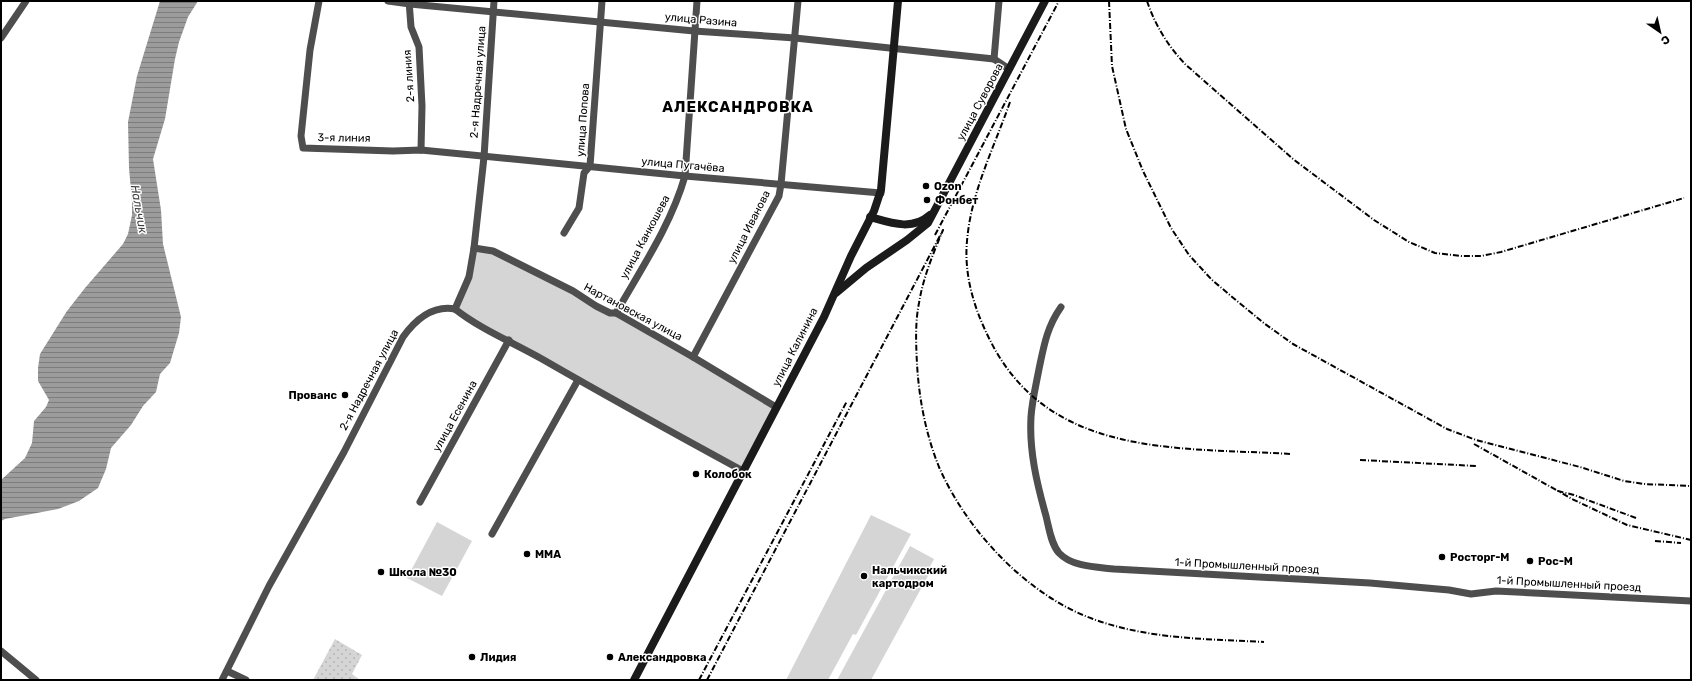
<svg xmlns="http://www.w3.org/2000/svg" width="1692" height="681" viewBox="0 0 1692 681" font-family="Rubik,sans-serif">
<style>
.grass{fill:#d5d5d5}
.park{fill:url(#park-dots)}
.water{fill:url(#water-rules)}
.lines{fill:none;stroke-linecap:round;stroke-linejoin:round}
.street{stroke:#4e4e4e;stroke-width:7}
.secondary{stroke:#1b1b1b;stroke-width:8}
.rail{stroke:#000;stroke-width:2;stroke-dasharray:6 2 1 2;stroke-linecap:butt}
.poi-dot{fill:#000;stroke:#fff;stroke-width:1.5}
.labels{text-anchor:middle;dominant-baseline:central;stroke-width:3;stroke-linejoin:round;paint-order:stroke}
.street-label{font-size:11px;fill:#000;stroke:#fff}
.poi-label{font-size:11px;font-weight:bold;fill:#000;stroke:#fff;text-anchor:start}
.water-label{font-size:12px;font-style:italic;fill:#3d3d3d;stroke:#fff}
.district-label{font-size:15px;font-weight:bold;letter-spacing:1px;fill:#000;stroke:#fff}
</style>
<defs>
<pattern id="park-dots" width="8" height="8" patternUnits="userSpaceOnUse"><rect width="8" height="8" fill="#d5d5d5"/><path d="M2 2h.1M6 6h.1" fill="none" stroke="#b5b5b5" stroke-width="1.8" stroke-linecap="round"/></pattern>
<pattern id="water-rules" width="6" height="5" patternUnits="userSpaceOnUse"><rect width="6" height="5" fill="#9c9c9c"/><path d="M0 2.5h6" fill="none" stroke="#7d7d7d"/></pattern>
</defs>
<rect width="100%" height="100%" fill="#fff"/>
<!-- grass -->
<g class="grass">
<path d="M474,248L488,250L610,313L776,407L743,471L455,309Z"/>
<path d="M871,515L911,534L856,635L853,634L828,680H786Z"/>
<path d="M437,522L472,541L442,596L407,578Z"/>
<path d="M910,546L934,559L927,572L929,574L871,680H837Z"/>
</g>
<!-- park -->
<path class="park" d="M335,639L362,655L352,674L360,680H313Z"/>
<!-- water -->
<path class="water" d="M160,1H198L188,17L179,42L175,59L165,119L153,159L161,210L163,244L181,317L179,333L170,363L160,374L156,392L143,406L131,425L111,448L106,469L98,488L79,501L58,509L5,519L1,521V480L25,458L32,443L34,421L46,407L49,400L38,381V368L40,354L67,311L85,288L123,244L128,234L132,215V202L129,168L128,122L137,76Z"/>
<g class="lines">
<!-- street -->
<g class="street">
<path d="M319,1L310,50L301,136L303,148L393,151L421,150L685,176L881,193"/>
<path d="M388,1L410,4L694,31L795,38L994,59L1009,69"/>
<path d="M409,1L411,27L419,47L422,106L421,150"/>
<path d="M1,38L26,1"/>
<path d="M994,59L999,1"/>
<path d="M564,233L579,208L584,173L590,166L602,1"/>
<path d="M474,248L493,251L573,291L596,306L610,313H616L693,357L776,407"/>
<path d="M1061,307C1047,327 1044,345 1039,369C1036,385 1032,401 1031,417C1029,451 1037,484 1046,516C1049,528 1051,544 1059,553C1072,567 1097,567 1114,569L1370,583L1449,590L1471,594L1496,591L1691,601"/>
<path d="M455,309C480,329 514,343 542,359C608,397 675,434 743,471"/>
<path d="M455,309L469,277L474,248L484,157L494,1"/>
<path d="M616,313C641,269 671,225 685,176L697,1"/>
<path d="M693,357L779,196L781,184L798,1"/>
<path d="M420,502L509,340"/>
<path d="M492,534L578,380"/>
<path d="M1,651L36,680"/>
<path d="M227,671L246,680"/>
<path d="M222,680L269,586L344,452L403,337C416,319 433,305 455,309"/>
</g>
<!-- secondary -->
<g class="secondary">
<path d="M870,217C891,223 912,231 930,215"/>
<path d="M836,293L866,268L907,240L928,223L1045,1"/>
<path d="M634,680L824,317L851,256L874,211L881,190L898,1"/>
</g>
<!-- rail -->
<g class="rail">
<path d="M1109,1L1112,66L1126,129L1143,171L1171,228L1189,255L1212,280L1237,301L1265,324L1293,344L1447,429L1476,440L1580,467L1624,481L1644,484L1691,486"/>
<path d="M1147,1C1155,25 1168,46 1185,64L1293,159L1374,220L1409,242L1435,253L1461,256H1481L1501,252L1684,198"/>
<path d="M1010,102C994,148 971,192 967,241C964,273 973,305 987,334C1045,459 1176,447 1291,454"/>
<path d="M935,235L1059,1"/>
<path d="M1474,444L1558,491"/>
<path d="M1360,460L1477,466"/>
<path d="M1636,518L1574,495L1558,491L1572,499L1627,525L1691,540"/>
<path d="M1655,541L1681,543"/>
<path d="M699,680L847,401"/>
<path d="M707,680L943,230C933,254 923,278 919,303C915,323 916,344 917,364C919,399 926,435 939,467C967,531 1027,595 1093,619C1147,639 1206,639 1264,642"/>
</g>
</g>
<!-- markers -->
<g class="poi-dot">
<circle cx="926" cy="186" r="4"/>
<circle cx="927" cy="200" r="4"/>
<circle cx="345" cy="395" r="4"/>
<circle cx="696" cy="474" r="4"/>
<circle cx="527" cy="554" r="4"/>
<circle cx="1442" cy="557" r="4"/>
<circle cx="1530" cy="561" r="4"/>
<circle cx="381" cy="572" r="4"/>
<circle cx="864" cy="576" r="4"/>
<circle cx="472" cy="657" r="4"/>
<circle cx="610" cy="657" r="4"/>
</g>
<g class="labels">
<!-- street labels -->
<g class="street-label">
<text transform="translate(701 20) rotate(5)">улица Разина</text>
<text transform="translate(409 76) rotate(-94)">2-я линия</text>
<text transform="translate(478 82) rotate(-86)">2-я Надречная улица</text>
<text transform="translate(980 102) rotate(-62)">улица Суворова</text>
<text transform="translate(583 120) rotate(-86)">улица Попова</text>
<text transform="translate(344 138) rotate(1)">3-я линия</text>
<text transform="translate(683 165) rotate(5)">улица Пугачёва</text>
<text transform="translate(749 227) rotate(-63)">улица Иванова</text>
<text transform="translate(645 237) rotate(-62)">улица Канкошева</text>
<text transform="translate(633 312) rotate(28)">Нартановская улица</text>
<text transform="translate(795 347) rotate(-63)">улица Калинина</text>
<text transform="translate(369 380) rotate(-62)">2-я Надречная улица</text>
<text transform="translate(455 416) rotate(-61)">улица Есенина</text>
<text transform="translate(1247 566) rotate(3)">1-й Промышленный проезд</text>
<text transform="translate(1569 584) rotate(3)">1-й Промышленный проезд</text>
</g>
<!-- poi labels -->
<g class="poi-label">
<text x="934" y="186">Ozon</text>
<text x="935" y="200">Фонбет</text>
<text x="337" y="395" text-anchor="end">Прованс</text>
<text x="704" y="474">Колобок</text>
<text x="535" y="554">MMA</text>
<text x="1450" y="557">Росторг-М</text>
<text x="1538" y="561">Рос-М</text>
<text x="872" y="570">Нальчикский<tspan x="872" dy="13">картодром</tspan></text>
<text x="389" y="572">Школа №30</text>
<text x="480" y="657">Лидия</text>
<text x="618" y="657">Александровка</text>
</g>
<!-- water labels -->
<g class="water-label">
<text transform="translate(139 209) rotate(80)">Нальчик</text>
</g>
<!-- district labels -->
<g class="district-label">
<text x="738" y="107">АЛЕКСАНДРОВКА</text>
</g>
</g>
<!-- border -->
<rect width="1692" height="681" fill="none" stroke="#000000" stroke-width="4"/>
<!-- north arrow -->
<g transform="translate(1660 32) rotate(146)" stroke="#ffffff" stroke-width="3" paint-order="stroke">
<path d="M0-3L7 15L0 10L-7 15Z" fill="#000000"/>
<text y="-6" font-size="11" font-weight="bold" text-anchor="middle" fill="#000000">С</text>
</g>
</svg>
